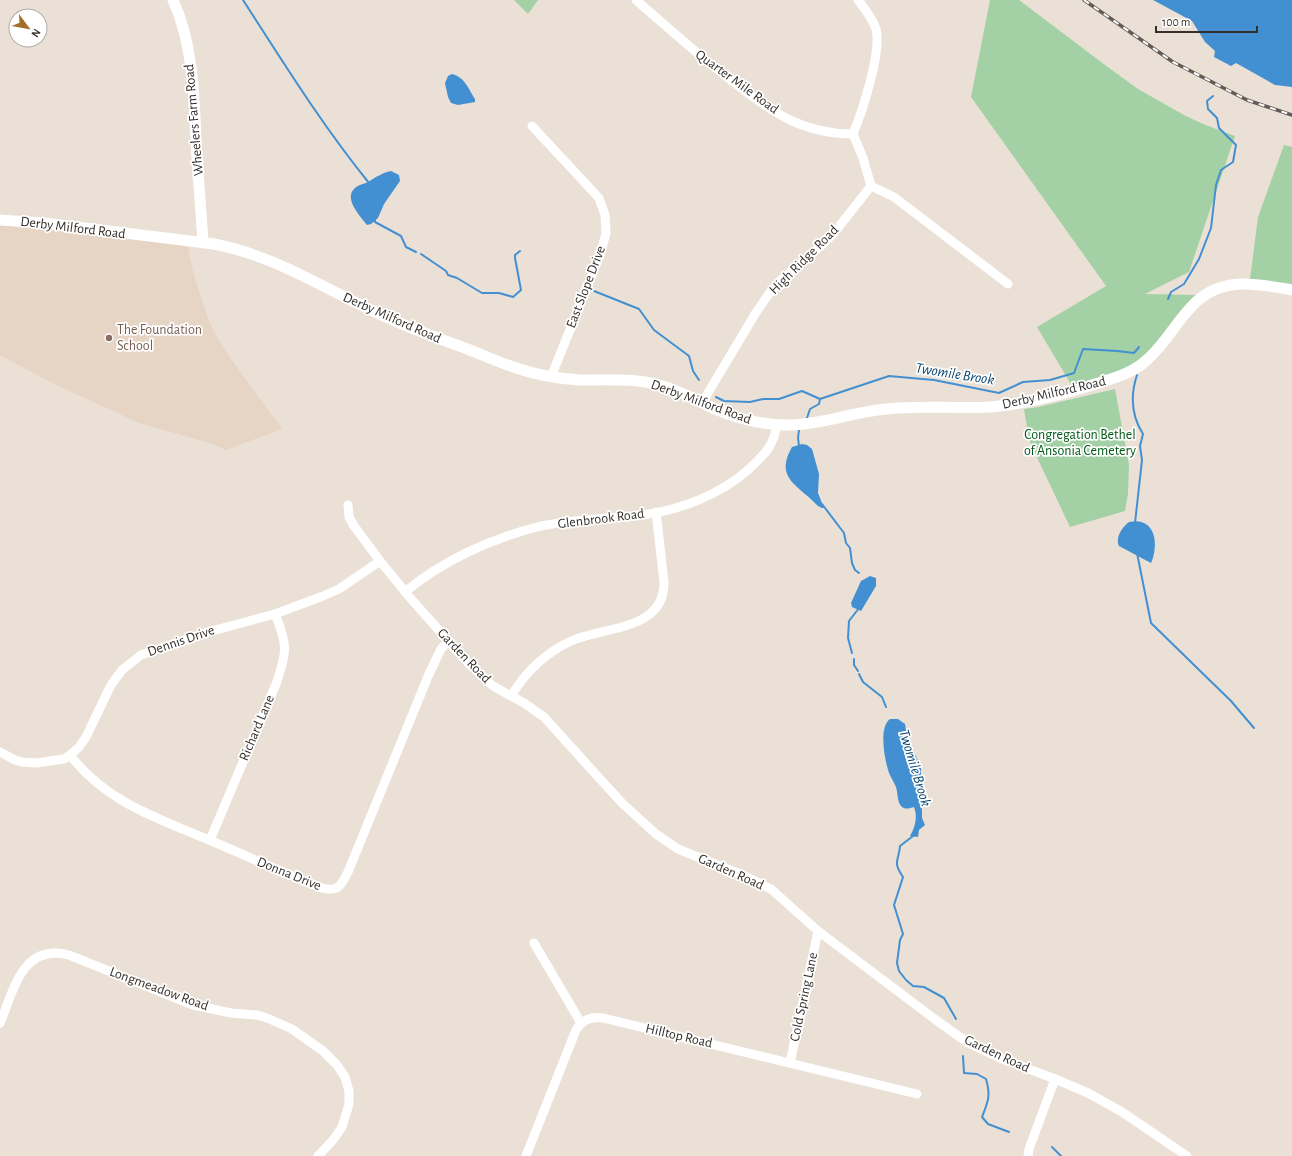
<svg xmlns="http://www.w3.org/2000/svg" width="1292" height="1156" viewBox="0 0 1292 1156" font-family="'Alegreya Sans',sans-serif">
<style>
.built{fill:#e6d5c4}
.green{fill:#a3d1a5}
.water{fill:#4290d1}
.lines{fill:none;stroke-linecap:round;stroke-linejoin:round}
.stream{stroke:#4290d1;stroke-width:2}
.minor{stroke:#fff;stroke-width:9}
.major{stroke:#fff;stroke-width:11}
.rail-casing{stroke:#625b56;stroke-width:3.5}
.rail{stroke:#fff;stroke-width:2;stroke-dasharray:6;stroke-linecap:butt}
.education-dot{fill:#8d6e63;stroke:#fff;stroke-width:1.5}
.labels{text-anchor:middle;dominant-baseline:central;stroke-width:3.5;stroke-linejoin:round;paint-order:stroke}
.street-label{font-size:14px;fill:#342f2b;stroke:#fff}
.education-label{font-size:14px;fill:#785e54;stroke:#fff;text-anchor:start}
.park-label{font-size:14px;fill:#005817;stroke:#fff}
.water-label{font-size:15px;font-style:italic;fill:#0a4570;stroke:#fff}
</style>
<rect width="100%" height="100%" fill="#ebe0d5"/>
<!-- built -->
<path class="built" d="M0,225L78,231L113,237L188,245L190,259L196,282L209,321L214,332L229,356L282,429L226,450L210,443L139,423L52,383L0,355Z"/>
<!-- green -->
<g class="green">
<path d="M514,0H538L528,14Z"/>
<path d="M990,0H1019L1109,68L1138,89L1184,115L1203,124L1235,136L1189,272L1145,294L1196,295C1177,312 1166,335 1148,352C1127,372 1098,378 1072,386L1037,327L1106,286L971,97Z"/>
<path d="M1284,145L1292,147V284L1250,279L1258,217Z"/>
<path d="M1115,389L1129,465L1128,494L1125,511L1070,527L1034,451L1029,439L1024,409L1038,407Z"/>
</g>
<!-- water -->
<g class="water">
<path d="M1153,0H1292V87L1275,85L1236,63L1231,66L1214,57L1215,51L1205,42L1192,21Z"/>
<path d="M452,74C465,77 469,90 475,99V102L458,105L451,103L448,97L445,83L448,76Z"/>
<path d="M391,171L399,175L400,181L384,204L378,218L371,224L367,225C360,216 344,199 354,189C357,185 364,184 368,182C376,177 382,173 391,171Z"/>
<path d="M802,444L807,445L812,449L819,474L818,493L824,508H822L818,506C799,485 774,479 792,447Z"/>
<path d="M1129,522C1156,516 1159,545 1151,563L1119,546C1115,538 1122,527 1129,522Z"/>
<path d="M870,576L876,578V586L861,611L852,607L851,603L861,581Z"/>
<path d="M890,719H898L905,724L907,735L921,768V776L919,788L922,802V818L925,825L919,830L918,837L910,836C915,827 918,817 914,807C910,808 906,810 902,807C897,803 898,793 896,787C894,782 891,778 889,773C885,761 878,728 890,719Z"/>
</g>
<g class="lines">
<!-- stream -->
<g class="stream">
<path d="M243,0C283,62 322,125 369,183"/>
<path d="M375,220V222L401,236L406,247L416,252"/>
<path d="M421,254L446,271L448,275L457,278L482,293H499L513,297L521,290L515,258V255L520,251"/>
<path d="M594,291L639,309L654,330L689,356L693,371L699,380"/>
<path d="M1168,299L1171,292L1184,284L1199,259L1211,228L1216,185L1221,170L1233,162L1236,145L1219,128L1217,118L1208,109L1207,101L1213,96"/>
<path d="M716,397L724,401L750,402L763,399H779L802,391L820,399"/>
<path d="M807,418L810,409L819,404L820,399L889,376L934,380L999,393L1023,382L1050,380L1074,373L1083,349L1117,351L1134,353L1139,347"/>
<path d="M799,430L798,438L799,446"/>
<path d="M822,504L844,533L846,543L850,548L852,563L855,570L859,573"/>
<path d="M1135,523L1142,460L1140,446L1143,434C1131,415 1130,396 1137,375"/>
<path d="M1137,553L1151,623L1231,701L1254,728"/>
<path d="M852,653L848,638L849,621L859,608"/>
<path d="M854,659V665L858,671"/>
<path d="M859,674L863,682L882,697L886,707"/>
<path d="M913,836L900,846C899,861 892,861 903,877L894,905L903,934L900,940L897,963L899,971L906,980L913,986L924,987L944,998L956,1019"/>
<path d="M963,1056L964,1073L977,1074L986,1079C991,1096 988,1102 982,1117L988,1124L1009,1132"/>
<path d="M1052,1147L1061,1156"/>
</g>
<!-- minor -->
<g class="minor">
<path d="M636,0C666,26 696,53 727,77C747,93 768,109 790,120C809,129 832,134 853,134"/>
<path d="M532,126L599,198L605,215L606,233L600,255L551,377"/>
<path d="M871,186L894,197L1008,284"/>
<path d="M702,403L755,314L768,295L781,280L823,244L834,233L871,186L863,158L853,134C862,112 882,52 876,29C873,19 865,9 858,0"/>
<path d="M348,505L349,517L354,526L380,561L412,600L469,664L493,686L524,703L544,717L601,780L622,803L656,834L678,849L747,877L771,889L818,931L936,1020L968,1043L1002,1059L1055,1079L1088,1093L1122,1112L1187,1156"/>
<path d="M405,592C442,561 490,539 537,527C572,519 607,519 642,515C680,510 720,495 749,469C764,455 774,446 777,424"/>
<path d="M511,696C525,673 544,654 569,642C601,626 665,632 664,582L656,512"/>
<path d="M0,752L15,760L22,762L36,763L64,759L70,755L79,747L86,737L111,685L122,670L141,655L208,632L275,614L323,596L339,589L380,561"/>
<path d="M70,755C106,802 157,818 209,840C247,856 284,873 322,888C338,892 341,886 348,872L429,674L441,649L448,641"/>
<path d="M210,840L276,684C287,652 288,645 275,614"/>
<path d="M534,943L581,1023"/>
<path d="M0,1023C14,990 22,943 69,955L193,1005L231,1013L257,1015L267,1018L292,1029L323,1051L337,1065L345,1077L349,1091V1104L342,1127L333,1140L318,1156"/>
<path d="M790,1063L818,931"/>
<path d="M526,1156L576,1030C582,1020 592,1016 603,1018L917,1094"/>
<path d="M1028,1156L1029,1149L1055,1079"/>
</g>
<!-- major -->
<g class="major">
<path d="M173,0C193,44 194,94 196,141C198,175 201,209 203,243"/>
<path d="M0,220L44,223L214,244C272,255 320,286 373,311C400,324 426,334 454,344C474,351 493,360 513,367C536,375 558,379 581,380C609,380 636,378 662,386C681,391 698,401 715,409C738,419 764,425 788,425C820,425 853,412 886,409C920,405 955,409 990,407C1028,404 1078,390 1114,378C1127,374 1139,368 1149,358C1180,329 1189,287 1240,284C1257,283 1275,287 1292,290"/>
</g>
<!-- rail casing -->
<g class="rail-casing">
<path id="rail" d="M1084,0L1173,62L1247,100L1292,115"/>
</g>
<!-- rail -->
<use href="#rail" class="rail"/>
</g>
<!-- markers -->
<circle class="education-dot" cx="109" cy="338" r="4"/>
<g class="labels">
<!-- street labels -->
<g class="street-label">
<text transform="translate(737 82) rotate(36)">Quarter Mile Road</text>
<text transform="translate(194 120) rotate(-95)">Wheelers Farm Road</text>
<text transform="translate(73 228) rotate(7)">Derby Milford Road</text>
<text transform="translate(804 260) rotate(-45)">High Ridge Road</text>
<text transform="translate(586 287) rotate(-69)">East Slope Drive</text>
<text transform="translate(392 318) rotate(24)">Derby Milford Road</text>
<text transform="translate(1054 393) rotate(-13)">Derby Milford Road</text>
<text transform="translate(701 402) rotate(20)">Derby Milford Road</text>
<text transform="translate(601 519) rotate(-7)">Glenbrook Road</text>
<text transform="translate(181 641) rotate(-19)">Dennis Drive</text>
<text transform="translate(464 656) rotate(46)">Garden Road</text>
<text transform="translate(257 728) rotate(-67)">Richard Lane</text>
<text transform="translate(731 872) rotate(24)">Garden Road</text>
<text transform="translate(289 874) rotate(22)">Donna Drive</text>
<text transform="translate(159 989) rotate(20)">Longmeadow Road</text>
<text transform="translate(804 997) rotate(-78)">Cold Spring Lane</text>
<text transform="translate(679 1036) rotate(13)">Hilltop Road</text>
<text transform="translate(997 1054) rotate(25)">Garden Road</text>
</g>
<!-- education labels -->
<g class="education-label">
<text x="117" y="330">The Foundation<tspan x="117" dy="16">School</tspan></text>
</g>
<!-- park labels -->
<g class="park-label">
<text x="1080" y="435">Congregation Bethel<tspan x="1080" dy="16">of Ansonia Cemetery</tspan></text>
</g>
<!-- water labels -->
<g class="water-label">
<text transform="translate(955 374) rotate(9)">Twomile Brook</text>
<text transform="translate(915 768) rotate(73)">Twomile Brook</text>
</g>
</g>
<!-- north arrow -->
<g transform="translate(28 28) rotate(122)"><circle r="19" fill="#ffffff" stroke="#aeacaa"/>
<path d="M0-3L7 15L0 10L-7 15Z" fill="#a66c2c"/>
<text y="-6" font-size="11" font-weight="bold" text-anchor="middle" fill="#342f2b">N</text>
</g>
<!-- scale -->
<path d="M1156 26v6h101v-6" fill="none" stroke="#342f2b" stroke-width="2"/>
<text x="1162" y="26" font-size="12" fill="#342f2b" stroke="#ffffff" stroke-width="3" paint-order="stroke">100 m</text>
</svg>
